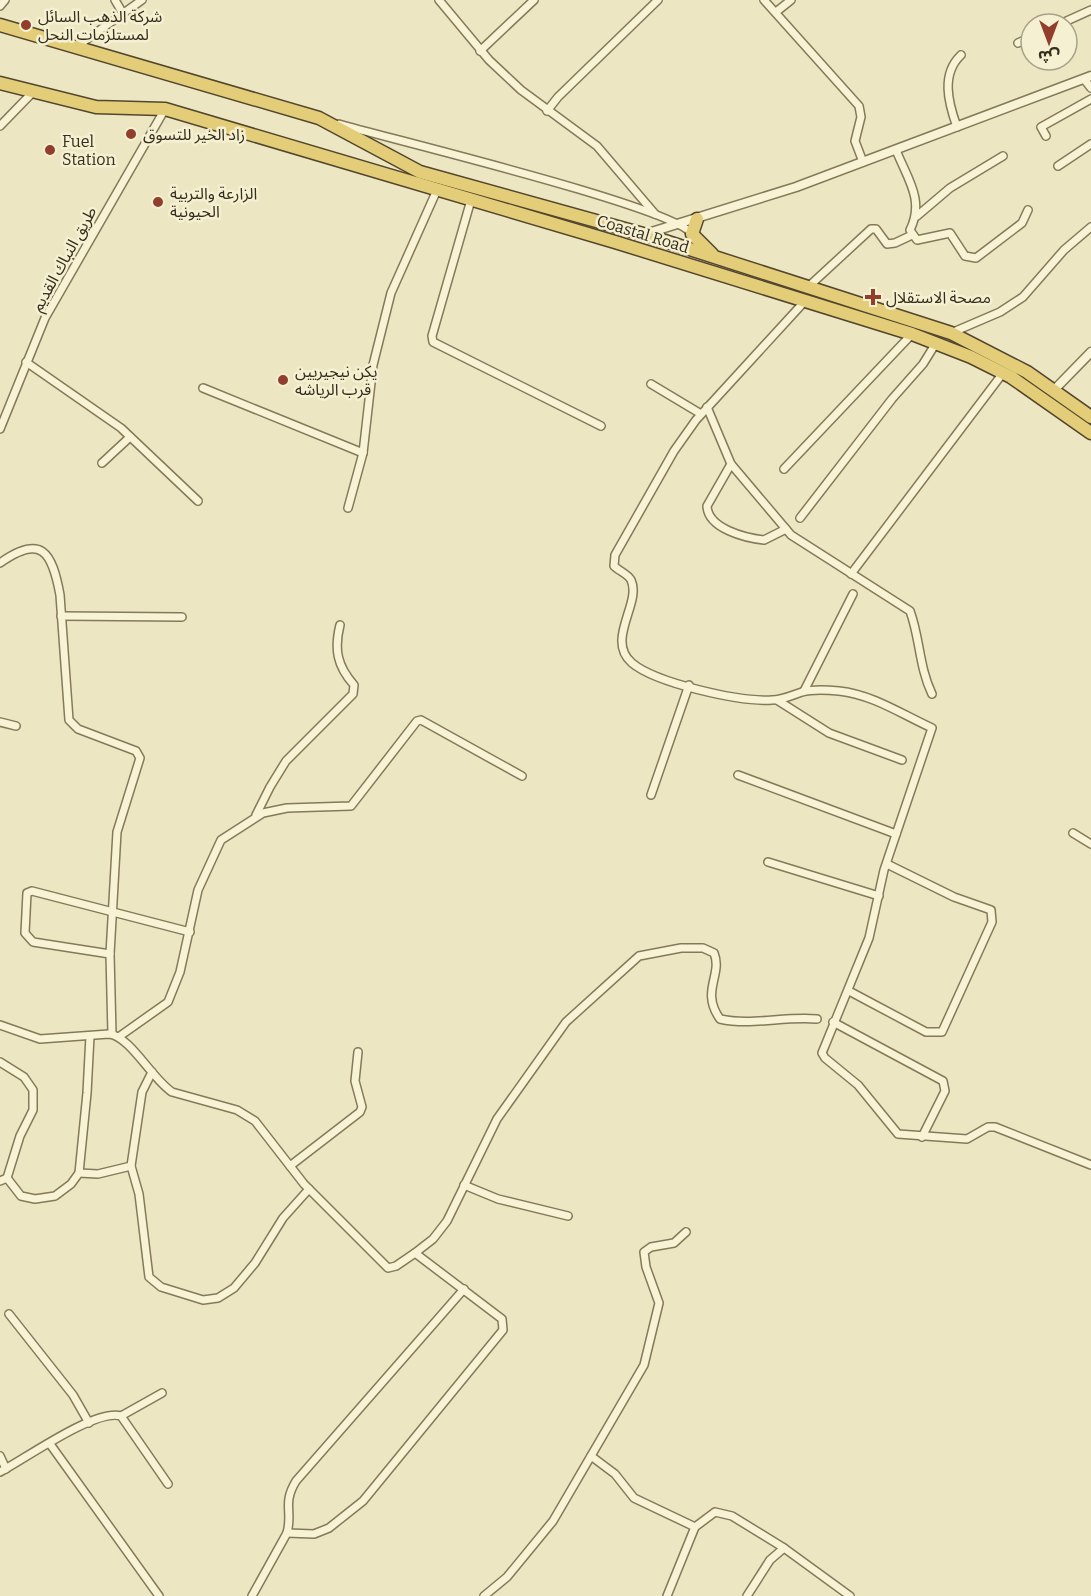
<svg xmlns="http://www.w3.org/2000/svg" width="1091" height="1596" viewBox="0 0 1091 1596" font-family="Bitter,'Noto Sans Arabic',serif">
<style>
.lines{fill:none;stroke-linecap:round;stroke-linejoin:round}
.minor-casing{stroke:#85795a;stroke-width:10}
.tertiary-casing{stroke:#85795a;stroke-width:11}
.trunk-casing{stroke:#53462e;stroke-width:15}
.minor{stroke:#f7f3d4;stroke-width:7}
.tertiary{stroke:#f7f3d4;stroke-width:8}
.trunk{stroke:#e4cd78;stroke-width:12}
.poi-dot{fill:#923e2c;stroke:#f4f0d1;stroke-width:2}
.labels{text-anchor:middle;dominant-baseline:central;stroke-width:5;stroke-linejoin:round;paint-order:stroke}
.poi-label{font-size:16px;fill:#352d1d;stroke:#f4f0d1;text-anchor:start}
.street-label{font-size:16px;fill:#352d1d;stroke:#f4f0d1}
</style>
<rect width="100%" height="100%" fill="#ece7c2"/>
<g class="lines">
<!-- minor casing -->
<g class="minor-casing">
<g id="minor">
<path d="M115,0L122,12"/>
<path d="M439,0L489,60L521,90L597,146L655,214"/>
<path d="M764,0L859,106L861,117L855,141L863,162"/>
<path d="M0,6L5,0"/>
<path d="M776,12L791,0"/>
<path d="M1060,24L1091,10"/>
<path d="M1018,43L1031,37"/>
<path d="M76,47L142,0"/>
<path d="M480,51L534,0"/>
<path d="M1084,79L1091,88"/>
<path d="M547,111L558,97L658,0"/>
<path d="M339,124C390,139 674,207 692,234"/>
<path d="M0,126L33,92"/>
<path d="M957,127C948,102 941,74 961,55"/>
<path d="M1046,136L1041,127L1091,99"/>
<path d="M896,150C907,178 925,200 910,230L917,240L950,233L965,256L976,258L1022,223L1028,210"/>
<path d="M1058,166L1091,144"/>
<path d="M471,200L432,336L433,342L601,426"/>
<path d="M917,216L950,188L1003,156"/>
<path d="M807,288L871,229H876L887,244L895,243L912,235"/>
<path d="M805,301L696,420L674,451L615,555L614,566C619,571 628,574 631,580C642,603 605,640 632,663C656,683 739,702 772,700C783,700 792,695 802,692C813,689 828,690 839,691C874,695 901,714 932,728L884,870L869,938L822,1053L825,1058L858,1085L898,1134L967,1139L988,1127H995L1091,1165"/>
<path d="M951,333L1000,312L1023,297L1064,250L1091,227"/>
<path d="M26,362L121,428L198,501"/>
<path d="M651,384L701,414"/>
<path d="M203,388L363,453"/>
<path d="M707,407L731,464L791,535L910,611C920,638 919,667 932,694"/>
<path d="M0,429L45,318L165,109"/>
<path d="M102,463L130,437"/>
<path d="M731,464L707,506C708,529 746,538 764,540L786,529"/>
<path d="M784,469L912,334"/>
<path d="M348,508L363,453L373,365L391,293L437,190"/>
<path d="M800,518L892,399L923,364L936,343"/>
<path d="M0,563C41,534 52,551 60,595L69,720L78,729L136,751L140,758L117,832L110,954L112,1034"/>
<path d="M851,574L1003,373"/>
<path d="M61,616L182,617"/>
<path d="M804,691L853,594"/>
<path d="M777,700L829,733L902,760"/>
<path d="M0,722L16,726"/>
<path d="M738,775L896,834"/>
<path d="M651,795L689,685"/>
<path d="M256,815L270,787L286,761L353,694L354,685C337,666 334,649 340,625"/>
<path d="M1073,833L1091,844"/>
<path d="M768,862L879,896"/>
<path d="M110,954L33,942L25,933L27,893L32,891L190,932"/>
<path d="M849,991L926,1032H942L992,922L991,910L954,897L887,864"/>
<path d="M833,1022L943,1081L945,1091L922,1137"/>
<path d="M0,1025L40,1039L109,1034C130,1036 152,1079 172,1092L237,1110L255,1121L304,1184L388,1268L396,1266L415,1253L502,1319L503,1330L363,1501L329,1528L314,1534L287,1533"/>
<path d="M120,1036L168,1002L180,972L198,890L221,840L263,813L287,808L351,806L417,721L421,720L522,776"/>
<path d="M0,1062L24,1077L33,1090V1110L20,1136L7,1178L0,1181"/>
<path d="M131,1166L139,1194L149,1277L161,1287L203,1300L218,1298L234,1288L255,1263L283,1218L309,1189"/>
<path d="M290,1166L360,1112L362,1107L355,1081L358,1052"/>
<path d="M79,1173L98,1174L131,1166L142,1092L152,1072"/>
<path d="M7,1178L21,1196L35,1199L55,1196L71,1184L79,1173L87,1093L90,1036"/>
<path d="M464,1185L498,1199L568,1216"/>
<path d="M415,1253L433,1239L447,1221L497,1119L566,1022L639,956L681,948H703L714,953C723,975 700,991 720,1019C751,1026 784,1016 817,1019"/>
<path d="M9,1314L73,1395L89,1423"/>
<path d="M121,1416L162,1393"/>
<path d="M50,1444L159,1596"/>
<path d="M0,1456L6,1469"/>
<path d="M591,1456L615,1474L634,1498L695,1527"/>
<path d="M0,1472C25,1459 96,1408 121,1416L168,1484"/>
<path d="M252,1596L287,1533C293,1511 282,1504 296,1481L464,1289"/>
<path d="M484,1596L507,1577L553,1521L644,1365L659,1303L646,1267L644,1252L651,1247L674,1243L686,1232"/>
<path d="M667,1596L695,1527L715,1512L732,1516L784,1548"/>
<path d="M747,1596L770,1560L784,1548L850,1596"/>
</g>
</g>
<!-- tertiary casing -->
<g class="tertiary-casing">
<g id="tertiary">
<path d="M645,234L796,187L1091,76"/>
<path d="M1055,389L1091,352"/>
</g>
</g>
<!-- trunk casing -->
<g class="trunk-casing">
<g id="trunk">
<path d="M0,25L319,118L420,172L643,234L951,333L1027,372L1091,417"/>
<path d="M0,83L96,107L165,109L615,242L912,334L971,357L1011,377L1091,433"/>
<path d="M697,219L692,234L712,254"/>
</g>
</g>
<!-- minor -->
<use href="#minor" class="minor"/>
<!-- tertiary -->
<use href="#tertiary" class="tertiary"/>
<!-- trunk -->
<use href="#trunk" class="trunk"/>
</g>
<!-- markers -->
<g class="poi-dot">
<circle cx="26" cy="25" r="6"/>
<circle cx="131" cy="134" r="6"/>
<circle cx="50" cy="150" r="6"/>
<circle cx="158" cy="202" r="6"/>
<path d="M870 288h6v6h6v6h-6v6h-6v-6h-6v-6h6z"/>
<circle cx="283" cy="380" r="6"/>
</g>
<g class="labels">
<!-- poi labels -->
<g class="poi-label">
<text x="38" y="16">شركة الذهب السائل<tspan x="38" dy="18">لمستلزمات النحل</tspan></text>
<text x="143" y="134">زاد الخير للتسوق</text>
<text x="62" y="141">Fuel<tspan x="62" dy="18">Station</tspan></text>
<text x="170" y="193">الزارعة والتربية<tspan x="170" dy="18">الحيونية</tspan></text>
<text x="886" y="297">مصحة الاستقلال</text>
<text x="295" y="371">يكن نيجيريين<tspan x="295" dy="18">قرب الرياشه</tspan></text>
</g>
<!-- street labels -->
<g class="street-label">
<text transform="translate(643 234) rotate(17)">Coastal Road</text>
<text transform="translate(64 259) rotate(-61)">طريق النباك القديم</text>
</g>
</g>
<!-- north arrow -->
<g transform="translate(1049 42) rotate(180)"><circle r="28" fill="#f4f0d1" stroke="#a8a289" stroke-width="1.5"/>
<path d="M0-4.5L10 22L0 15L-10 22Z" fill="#923e2c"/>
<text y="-9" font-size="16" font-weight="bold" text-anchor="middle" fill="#352d1d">ش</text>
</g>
</svg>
